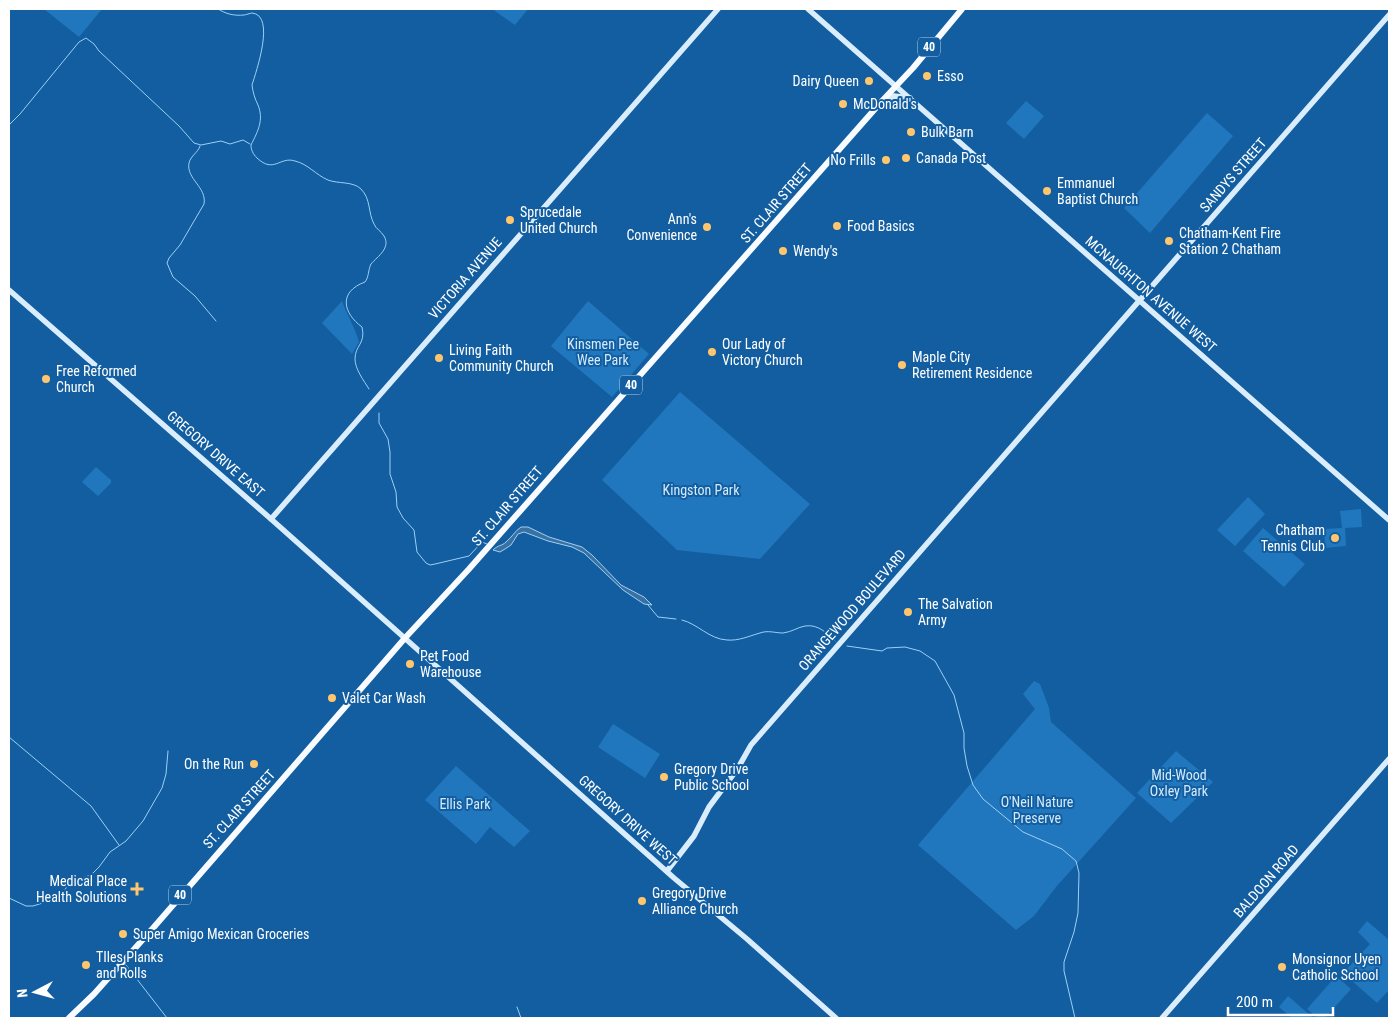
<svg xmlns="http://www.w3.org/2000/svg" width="1398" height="1027" viewBox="0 0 1398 1027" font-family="'Roboto Condensed',sans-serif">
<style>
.green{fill:#2177bd}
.water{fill:#3b71a0;stroke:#9cd0f8}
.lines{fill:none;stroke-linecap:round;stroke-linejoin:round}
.stream{stroke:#9cd0f8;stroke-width:1}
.secondary{stroke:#daedfd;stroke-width:5.5}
.primary{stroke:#f8fbff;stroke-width:6}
.poi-dot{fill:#ffc66e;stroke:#125ea0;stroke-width:2}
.labels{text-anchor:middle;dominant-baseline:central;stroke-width:4;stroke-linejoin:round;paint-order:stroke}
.shield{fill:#125ea0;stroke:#b8cfe2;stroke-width:1}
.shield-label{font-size:12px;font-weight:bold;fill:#fff}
.poi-label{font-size:14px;fill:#fff;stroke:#125ea0;text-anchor:start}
.street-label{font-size:14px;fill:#fff;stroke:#125ea0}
.park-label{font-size:14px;fill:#d3ebfe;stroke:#125ea0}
</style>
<rect width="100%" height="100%" fill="#125ea0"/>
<!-- green -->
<g class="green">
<path d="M44,9H102L79,37Z"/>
<path d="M492,9H528L515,25Z"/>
<path d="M1026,101L1044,116L1024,139L1006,123Z"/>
<path d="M1207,113L1233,136L1150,233L1124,208Z"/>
<path d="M342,301C347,315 355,327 359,342L352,354L322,323Z"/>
<path d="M588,301L649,354L612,397L551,346Z"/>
<path d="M680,392L810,504L760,559L677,550L602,480Z"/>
<path d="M96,467L111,480V483L98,496L82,482Z"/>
<path d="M1248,497L1265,514L1235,546L1217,530Z"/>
<path d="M1361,509L1362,527L1345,528L1346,546L1325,548L1324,529L1342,528L1340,511Z"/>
<path d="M1263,528L1305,564L1284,587L1243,551Z"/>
<path d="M1034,681L1040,684L1049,708L1051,722L1136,798L1056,887L1034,916L1016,930L918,845L1035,709L1023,694Z"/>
<path d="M613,724L660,754L645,778L598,747Z"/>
<path d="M1176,751L1213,782L1171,823L1137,793Z"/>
<path d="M456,766L530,831L514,847L490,827L476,844L425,800Z"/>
<path d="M1367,921L1389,940V990L1377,1003L1343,973L1370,944L1358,932Z"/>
<path d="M1336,976L1351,989L1325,1018H1318L1307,1009Z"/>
<path d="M1288,996L1312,1017L1311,1018H1292L1279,1007Z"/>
</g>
<!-- water -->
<path class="water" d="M521,527H528L549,537L582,547L592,555L621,585L644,597L652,605L644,604L623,590L584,553L572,547L548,541L524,532L518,534L511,545L505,549L500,552L493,550C498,545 502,546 506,542C512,537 515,531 521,527Z"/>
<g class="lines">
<!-- stream -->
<g class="stream">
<path d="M218,9C226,14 234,16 244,15C245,15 251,13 252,13C276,15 256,72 252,85C253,93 255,99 258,105C264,120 258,131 251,145C251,150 253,154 257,158C274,174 280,156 295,161C308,164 316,175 328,180C338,184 353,181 361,189C371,199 368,213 374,224C376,229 381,231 384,236C391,248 378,256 371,264C368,270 369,277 365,282C338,292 343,313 362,327C366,344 355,345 355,359C355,369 364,381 369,389"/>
<path d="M9,125L20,114L79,42L86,38L94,44L99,51L179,126L194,143L201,145L221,141L230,144L243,140L250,144"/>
<path d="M200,146C198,153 191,155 189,163C186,179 207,187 204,204L180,245L169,258L167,263L173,277L195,296L216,321"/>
<path d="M379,413V423L388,439L390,452V474L396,492L397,507L403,518L414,530L417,552L426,563L430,565L435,564L469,556L482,542L487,544"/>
<path d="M648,605L658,617L676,619"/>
<path d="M682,620C698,624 709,639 727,640C739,641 749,636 760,633C768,630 775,633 783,633C792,632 798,627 805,626C818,624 827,633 835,641"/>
<path d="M847,646L882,651L887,648L905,647L920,651L935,661L954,695L964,733V748L967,766L973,785L983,799L1023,832L1062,849L1076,861L1079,873L1078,913L1074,932L1064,962V971L1075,1018"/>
<path d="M9,737L91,806L119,845"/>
<path d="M9,898L26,906H33L62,897L68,883L91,875L99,867L110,852L126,841L143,821L162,788L166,774L168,751"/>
<path d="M126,965L167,1018"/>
<path d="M517,1007L521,1018"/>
</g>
<!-- secondary -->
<g class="secondary">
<path d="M808,9L1389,520"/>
<path d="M884,101L894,96L910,98"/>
<path d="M9,290L271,519L674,878L747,939L836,1018"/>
<path d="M271,519L718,9"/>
<path d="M667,871L694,836L709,807L738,768L751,745L1389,15"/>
<path d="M1162,1018L1389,759"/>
</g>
<!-- primary -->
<path class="primary" d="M69,1018L94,994L154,927L405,638L469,569L882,101L913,68L962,9"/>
</g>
<!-- markers -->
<g class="poi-dot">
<circle cx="927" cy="76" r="5"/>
<circle cx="869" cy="81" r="5"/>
<circle cx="843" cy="104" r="5"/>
<circle cx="911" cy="132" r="5"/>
<circle cx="906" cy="158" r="5"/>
<circle cx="886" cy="160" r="5"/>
<circle cx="1047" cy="191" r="5"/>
<circle cx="510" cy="220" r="5"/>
<circle cx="837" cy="226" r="5"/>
<circle cx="707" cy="227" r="5"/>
<circle cx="1169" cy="241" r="5"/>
<circle cx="783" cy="251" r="5"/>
<circle cx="712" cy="352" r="5"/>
<circle cx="439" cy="358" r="5"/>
<circle cx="902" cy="365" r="5"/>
<circle cx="46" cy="379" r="5"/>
<circle cx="1335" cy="538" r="5"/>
<circle cx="908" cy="612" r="5"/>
<circle cx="410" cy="664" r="5"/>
<circle cx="332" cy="698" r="5"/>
<circle cx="254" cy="764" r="5"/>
<circle cx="664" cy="777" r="5"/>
<path d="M134.5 881.5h5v5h5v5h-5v5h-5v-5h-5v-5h5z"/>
<circle cx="642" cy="901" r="5"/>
<circle cx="123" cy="934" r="5"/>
<circle cx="86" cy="965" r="5"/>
<circle cx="1282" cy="967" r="5"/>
</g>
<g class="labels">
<!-- shield labels -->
<g class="shield">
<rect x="918" y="37.5" width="22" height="19" rx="4"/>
<rect x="620" y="375.5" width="22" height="19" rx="4"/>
<rect x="169" y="885.5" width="22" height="19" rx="4"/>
</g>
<g class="shield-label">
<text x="929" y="47">40</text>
<text x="631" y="385">40</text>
<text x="180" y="895">40</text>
</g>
<!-- poi labels -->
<g class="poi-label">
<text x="937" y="76">Esso</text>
<text x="859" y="81" text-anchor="end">Dairy Queen</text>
<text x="853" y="104">McDonald's</text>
<text x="921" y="132">Bulk Barn</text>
<text x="916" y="158">Canada Post</text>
<text x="876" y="160" text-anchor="end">No Frills</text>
<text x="1057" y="183">Emmanuel<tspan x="1057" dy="16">Baptist Church</tspan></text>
<text x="520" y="212">Sprucedale<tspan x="520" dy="16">United Church</tspan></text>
<text x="697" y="219" text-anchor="end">Ann's<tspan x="697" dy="16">Convenience</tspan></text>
<text x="847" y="226">Food Basics</text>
<text x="1179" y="233">Chatham-Kent Fire<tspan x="1179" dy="16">Station 2 Chatham</tspan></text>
<text x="793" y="251">Wendy's</text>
<text x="722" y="344">Our Lady of<tspan x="722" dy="16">Victory Church</tspan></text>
<text x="449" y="350">Living Faith<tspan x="449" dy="16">Community Church</tspan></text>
<text x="912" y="357">Maple City<tspan x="912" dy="16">Retirement Residence</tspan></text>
<text x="56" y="371">Free Reformed<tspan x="56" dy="16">Church</tspan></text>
<text x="1325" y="530" text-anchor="end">Chatham<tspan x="1325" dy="16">Tennis Club</tspan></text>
<text x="918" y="604">The Salvation<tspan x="918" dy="16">Army</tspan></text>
<text x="420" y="656">Pet Food<tspan x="420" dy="16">Warehouse</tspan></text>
<text x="342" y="698">Valet Car Wash</text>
<text x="244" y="764" text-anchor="end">On the Run</text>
<text x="674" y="769">Gregory Drive<tspan x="674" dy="16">Public School</tspan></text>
<text x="127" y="881" text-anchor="end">Medical Place<tspan x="127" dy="16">Health Solutions</tspan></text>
<text x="652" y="893">Gregory Drive<tspan x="652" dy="16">Alliance Church</tspan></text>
<text x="133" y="934">Super Amigo Mexican Groceries</text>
<text x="96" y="957">TIles Planks<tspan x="96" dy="16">and Rolls</tspan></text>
<text x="1292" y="959">Monsignor Uyen<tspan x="1292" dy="16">Catholic School</tspan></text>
</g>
<!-- street labels -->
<g class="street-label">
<text transform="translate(1233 175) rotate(-49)">SANDYS STREET</text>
<text transform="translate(776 203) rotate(-49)">ST. CLAIR STREET</text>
<text transform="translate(465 278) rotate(-49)">VICTORIA AVENUE</text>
<text transform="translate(1151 294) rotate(41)">MCNAUGHTON AVENUE WEST</text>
<text transform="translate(216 454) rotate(41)">GREGORY DRIVE EAST</text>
<text transform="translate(507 506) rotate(-49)">ST. CLAIR STREET</text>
<text transform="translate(852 610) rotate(-49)">ORANGEWOOD BOULEVARD</text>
<text transform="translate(239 809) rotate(-48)">ST. CLAIR STREET</text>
<text transform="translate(628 820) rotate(42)">GREGORY DRIVE WEST</text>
<text transform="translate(1266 881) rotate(-49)">BALDOON ROAD</text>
</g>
<!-- park labels -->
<g class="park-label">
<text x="603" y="344">Kinsmen Pee<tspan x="603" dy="16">Wee Park</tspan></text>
<text x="701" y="490">Kingston Park</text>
<text x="1179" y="775">Mid-Wood<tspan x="1179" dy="16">Oxley Park</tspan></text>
<text x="1037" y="802">O'Neil Nature<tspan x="1037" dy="16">Preserve</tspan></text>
<text x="465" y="804">Ellis Park</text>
</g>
</g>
<!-- border -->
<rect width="1398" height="1027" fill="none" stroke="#ffffff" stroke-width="20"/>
<!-- north arrow -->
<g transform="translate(35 992) rotate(264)" stroke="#125ea0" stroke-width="4" paint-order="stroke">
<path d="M0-4L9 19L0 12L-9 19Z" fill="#ffffff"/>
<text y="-8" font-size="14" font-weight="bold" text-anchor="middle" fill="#ffffff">N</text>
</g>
<!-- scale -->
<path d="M1228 1007v8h105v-8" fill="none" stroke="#ffffff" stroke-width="2.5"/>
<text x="1236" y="1007" font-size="15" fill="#ffffff" stroke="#125ea0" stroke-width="4" paint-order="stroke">200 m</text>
</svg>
